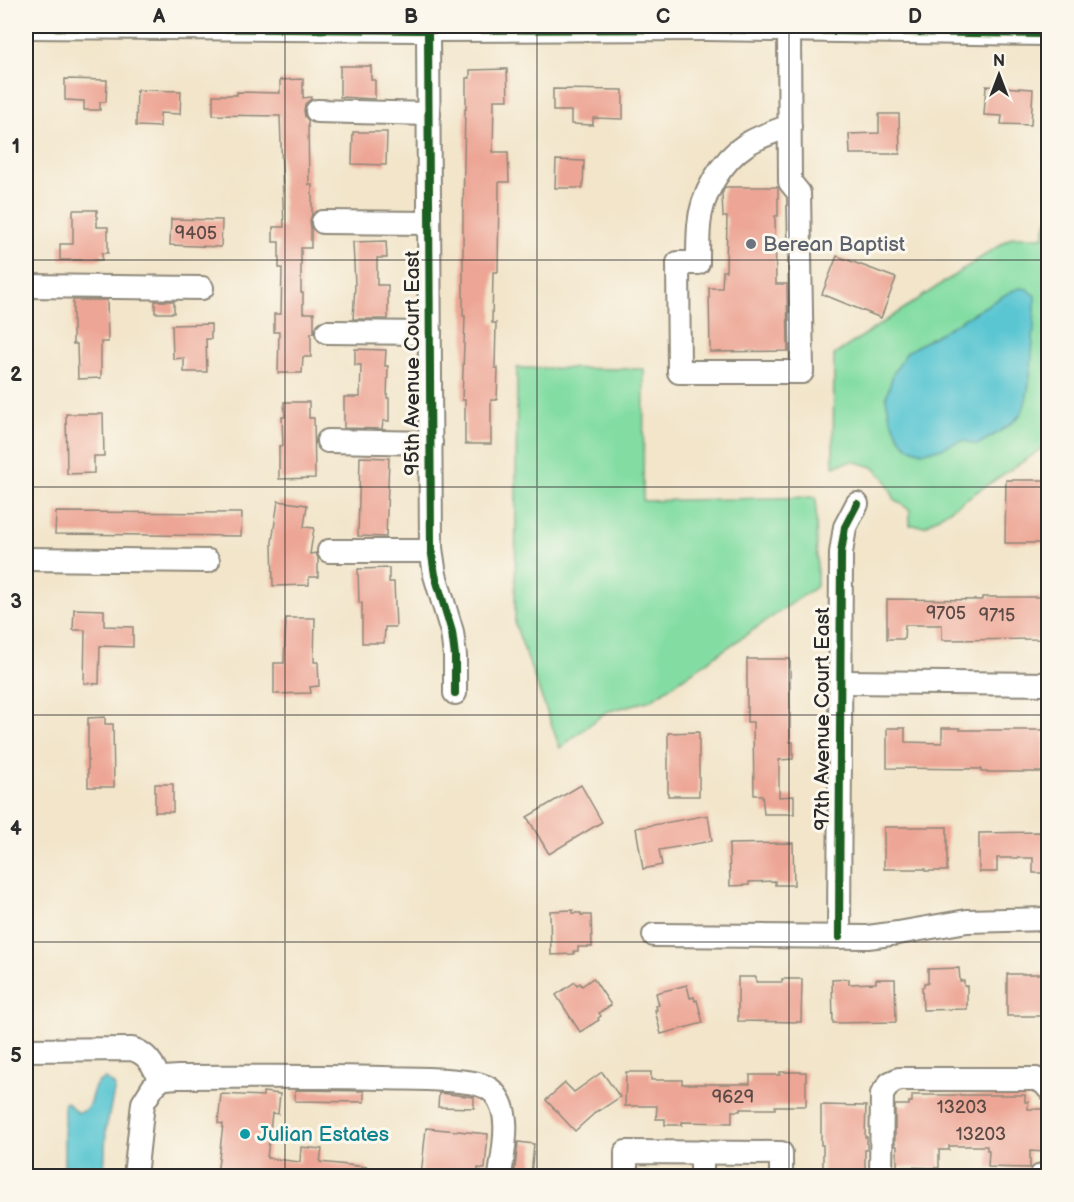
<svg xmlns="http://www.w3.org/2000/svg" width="1074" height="1202" viewBox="0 0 1074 1202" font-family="'Balsamiq Sans',sans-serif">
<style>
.green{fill:#83dda3;stroke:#578467;stroke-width:1.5}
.water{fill:#5ac6d2;stroke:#42787e;stroke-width:1.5}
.building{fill:#eda695}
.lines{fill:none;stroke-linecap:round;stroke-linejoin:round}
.minor-casing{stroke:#8e887a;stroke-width:26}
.minor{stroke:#fff;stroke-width:22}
.cycleway-casing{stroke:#fbf7ec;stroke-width:11}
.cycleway{stroke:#1b5e20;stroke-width:8}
.grid{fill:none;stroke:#2b2b2b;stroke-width:1.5;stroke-opacity:0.55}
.worship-dot{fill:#6b7280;stroke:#fbf7ec;stroke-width:2}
.culture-dot{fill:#0f9aa8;stroke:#fbf7ec;stroke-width:2}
.labels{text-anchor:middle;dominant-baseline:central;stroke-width:6;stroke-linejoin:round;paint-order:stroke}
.number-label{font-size:18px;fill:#5c4a46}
.worship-label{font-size:21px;fill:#5b616d;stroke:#fbf7ec;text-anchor:start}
.street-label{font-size:21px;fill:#2b2b2b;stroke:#fbf7ec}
.culture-label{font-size:21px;fill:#0d838f;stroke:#fbf7ec;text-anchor:start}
.neatline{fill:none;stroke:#2b2b2b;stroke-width:2}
.grid-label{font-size:20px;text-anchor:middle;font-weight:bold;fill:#2b2b2b}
</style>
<rect width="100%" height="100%" fill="#fbf7ec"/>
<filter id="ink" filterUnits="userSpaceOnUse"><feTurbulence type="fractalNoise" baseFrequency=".0167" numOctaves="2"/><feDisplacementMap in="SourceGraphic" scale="12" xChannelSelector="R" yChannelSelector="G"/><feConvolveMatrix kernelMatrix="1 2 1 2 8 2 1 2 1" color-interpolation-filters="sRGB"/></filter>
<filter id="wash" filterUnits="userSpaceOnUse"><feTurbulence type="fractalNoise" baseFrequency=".008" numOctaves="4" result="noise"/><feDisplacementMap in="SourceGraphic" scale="24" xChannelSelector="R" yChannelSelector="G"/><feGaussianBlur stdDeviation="1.35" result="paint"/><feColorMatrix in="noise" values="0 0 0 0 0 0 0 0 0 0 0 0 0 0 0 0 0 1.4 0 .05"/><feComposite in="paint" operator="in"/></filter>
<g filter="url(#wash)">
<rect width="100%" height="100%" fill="#f2e5ca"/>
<!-- green -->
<g class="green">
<path d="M1048,217V445L925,526L910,525V510L895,500L885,479L873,467L853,461L833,466L834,355L1012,237H1043Z"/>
<path d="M517,368L644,369L643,501L816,497L817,586L651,700L606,712L560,748L515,624Z"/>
</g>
<!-- water -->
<g class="water">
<path d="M1019,288L1028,289L1035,296V309C1033,332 1032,399 1020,415C1012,426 989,438 977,445L965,441H960L939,449L922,452L908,447L900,438L890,417L886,398L893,374L907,352L1010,292Z"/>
<path d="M105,1079L112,1083L115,1087L106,1128L104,1176H64V1104L67,1102L76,1112C98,1113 85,1084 105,1079Z"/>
</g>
<g id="blocks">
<!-- building -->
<g class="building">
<path d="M340,66H371V80H375V99L340,97Z"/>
<path d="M507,69L508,100H494L493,152H508L509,182H499L498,272H493L492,323H496L495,368H498L497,400H491V444H465V400H462L465,316H463V216L465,109H466V78H470V70Z"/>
<path d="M65,79L107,80L106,102H100V110H84V101L65,100Z"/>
<path d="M303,79V98L311,97V99L305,104L304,111L305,117L308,120L309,185H312V214L310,221L311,228V248H301V293H303V313H314V333H311V357H303L302,373H278L279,332H274V314H281L282,268H279V242H273V227H284L280,116L213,115V95H237V92L280,93V80Z"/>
<path d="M986,86L1033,89L1031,125L1001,124L1002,116L984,115Z"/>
<path d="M553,89L623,90V119L593,118V125L571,124V111H553Z"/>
<path d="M137,90L181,91L180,114L160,113V127L136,126Z"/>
<path d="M879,114H899L900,154H850L849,134L879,133Z"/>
<path d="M353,132H387L386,165L352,164Z"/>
<path d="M556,160L584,161L583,188H555Z"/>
<path d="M725,187H778V216H775L776,284H787L788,351L710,352L709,288H722L723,271H726L727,217H723L722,194Z"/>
<path d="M73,210H97V227H108V253H102V260H60V244H73Z"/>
<path d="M171,219L222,220L221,247L170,245Z"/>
<path d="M386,241L387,258H377V285H388V319H353L355,285L353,242Z"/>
<path d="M837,256L896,278L881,318L822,294Z"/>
<path d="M73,300H107L108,342H101V378L78,379L77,344H73Z"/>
<rect x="155" y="301" width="19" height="12"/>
<path d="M211,324V339H206L207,372H184V358L173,359L172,325Z"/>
<path d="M355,349L386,350L385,366H388L387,398H389V421H383L382,429L344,428V397H360L361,365H355Z"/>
<path d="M284,402H309V418H314L315,478L279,479V446H283L282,417H285Z"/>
<path d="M66,414H103L104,456H94V473L67,474Z"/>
<path d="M360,457L389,458L386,537L358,536Z"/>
<path d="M1006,480H1048V543H1005Z"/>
<path d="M278,501L307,505L304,527L314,528L310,554L316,553L318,558V577H309V585L273,586L272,542Z"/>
<path d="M56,512L242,513L241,536L55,534Z"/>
<path d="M389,568V582H394L396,627H385L384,643H362V603H359L358,569Z"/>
<path d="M982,597H1044V639L942,640V625H905L904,639H887V599L982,600Z"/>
<path d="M74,609L104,610V626L133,627V647L100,646L99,684L84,683L85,630H73Z"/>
<path d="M286,618H315L314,662H318L319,686L310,687L311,693L274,694V663H284Z"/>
<path d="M747,659H790V742H793V759L779,760V797L794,796V814H764L762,795H754L753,722H747Z"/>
<path d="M105,717V724H113L114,787H88V718Z"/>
<path d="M887,728H905V742L942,743V728H960V730H1044V772H981V769L887,768Z"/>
<path d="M699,732V796H668V733Z"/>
<rect x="155" y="784" width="18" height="28"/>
<path d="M581,785L602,822L549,854L527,817Z"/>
<path d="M708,815L712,841L659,850L662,865L643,869L636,828Z"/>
<path d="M884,827H947V871H925V869H884Z"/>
<path d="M1048,832V873H1033V858H997V872H979V833Z"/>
<path d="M793,843L794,885H775V881L749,882V885L730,886L729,844Z"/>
<path d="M573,910V913H581V915H591L592,947H578V951H574V954L551,955L550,911Z"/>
<path d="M959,968L960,981H964V986H967V1009L923,1010L922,987H924V983H928V969Z"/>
<rect x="1007" y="974" width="41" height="42"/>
<path d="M738,977H756V982H782V979H802L801,1022L738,1021Z"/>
<path d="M593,978L611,1005L599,1013L601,1016L598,1018L599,1020L580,1032L556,995L575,982L577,985L580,983L582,986Z"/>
<path d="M849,979V984L876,983V979H895L896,1022L833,1023L832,980Z"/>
<path d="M687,985L690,998L694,997L695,1001L697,1000L703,1023L661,1034L655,1010H657L656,1006L659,1005L656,993Z"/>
<path d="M602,1072L620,1097L599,1111L598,1110L575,1131L546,1100L565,1083L574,1092Z"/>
<path d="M626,1072H651V1080H682V1084H750V1075H780V1072H806V1106H775V1109H740V1111H732V1123L682,1122V1125H665V1119H656L657,1106H625Z"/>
<path d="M295,1090L364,1091V1102L295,1101Z"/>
<path d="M263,1092L280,1094L278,1114L272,1113L267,1158L300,1162L301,1147L322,1149L320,1162L367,1167V1176H217L223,1124L218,1123L221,1094L263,1096Z"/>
<path d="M439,1093L474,1097V1108L438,1107Z"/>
<path d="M912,1095H1025V1102H1028V1109H1046L1045,1152L1030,1151V1168L988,1167L989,1150H987V1146H949V1150H939V1168L897,1167V1146H895V1105H909V1102H912Z"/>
<path d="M821,1105L866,1106L865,1137H867V1150H865V1176H823V1145H821Z"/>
<path d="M426,1128L488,1134L485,1169L478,1168L477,1176H421Z"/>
<path d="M518,1142L534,1144L531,1176H514Z"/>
</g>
</g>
</g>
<g filter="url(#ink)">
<use href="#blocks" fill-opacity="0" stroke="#8e887a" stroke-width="1.5"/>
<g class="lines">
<!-- minor casing -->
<g class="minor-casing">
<g id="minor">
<path d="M26,27L420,30L706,29L1048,34"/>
<path d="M428,30L431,548L435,575L452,632L455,656V693"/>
<path d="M789,30L790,182L799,193L802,372H679L678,263H698C698,251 698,238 699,226C701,195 721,161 747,144C760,136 776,131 790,126"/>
<path d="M317,111L429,114"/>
<path d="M323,222L429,223"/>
<path d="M26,286L202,288"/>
<path d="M327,332L430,333"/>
<path d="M328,441L431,443"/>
<path d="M329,551H431"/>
<path d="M26,559L208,561"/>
<path d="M841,682L1048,684"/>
<path d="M654,935L868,937L898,933L967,921L1048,919"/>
<path d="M839,937L841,553L845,527L857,504"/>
<path d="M26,1050L132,1049C148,1054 155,1066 159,1081"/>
<path d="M702,1152V1176"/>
<path d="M135,1176L143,1103L153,1087L159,1081L165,1078L178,1077C247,1077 315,1076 383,1078C413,1079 445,1078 474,1083C482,1085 489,1087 494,1093C513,1113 503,1151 500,1176"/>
<path d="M626,1176V1152L781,1153V1176"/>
<path d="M881,1176L882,1094L890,1083L899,1079H1036L1044,1083L1048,1088"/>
<path d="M1041,1176L1048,1172"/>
</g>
</g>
<!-- minor -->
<use href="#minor" class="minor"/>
<!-- cycleway casing -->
<g class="cycleway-casing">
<g id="cycleway">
<path d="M26,27L420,30L706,29L1048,34"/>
<path d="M428,30L431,548L435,575L452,632L455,656V693"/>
<path d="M839,937L841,553L845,527L857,504"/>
</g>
</g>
<!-- cycleway -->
<use href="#cycleway" class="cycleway"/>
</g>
</g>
<!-- grid -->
<path class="grid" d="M285,26V1176M537,26V1176M789,26V1176M26,260H1048M26,487H1048M26,715H1048M26,942H1048"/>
<!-- markers -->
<circle class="worship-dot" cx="751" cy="244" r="6"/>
<circle class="culture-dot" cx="245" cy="1134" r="6"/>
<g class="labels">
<!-- number labels -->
<g class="number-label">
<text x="196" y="233">9405</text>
<text x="946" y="613">9705</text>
<text x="997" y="615">9715</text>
<text x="733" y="1097">9629</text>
<text x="962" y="1107">13203</text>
<text x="981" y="1134">13203</text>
</g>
<!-- worship labels -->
<g class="worship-label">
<text x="763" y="244">Berean Baptist</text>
</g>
<!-- street labels -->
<g class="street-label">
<text transform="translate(412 363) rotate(-90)">95th Avenue Court East</text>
<text transform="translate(822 719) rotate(-90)">97th Avenue Court East</text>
</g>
<!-- culture labels -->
<g class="culture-label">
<text x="257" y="1134">Julian Estates</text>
</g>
</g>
<!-- margin -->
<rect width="1074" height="1202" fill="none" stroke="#fbf7ec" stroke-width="66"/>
<!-- north arrow -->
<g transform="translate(999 75)" stroke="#fbf7ec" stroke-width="4.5" paint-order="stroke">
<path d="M0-4.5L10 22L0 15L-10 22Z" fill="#2b2b2b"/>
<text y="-9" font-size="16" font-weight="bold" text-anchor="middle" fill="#2b2b2b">N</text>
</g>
<rect x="33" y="33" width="1008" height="1136" class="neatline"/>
<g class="grid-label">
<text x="159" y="23">A</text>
<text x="411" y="23">B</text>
<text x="663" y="23">C</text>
<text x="915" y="23">D</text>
<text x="16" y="153">1</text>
<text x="16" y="381">2</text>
<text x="16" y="608">3</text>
<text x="16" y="835">4</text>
<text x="16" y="1062">5</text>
</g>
</svg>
